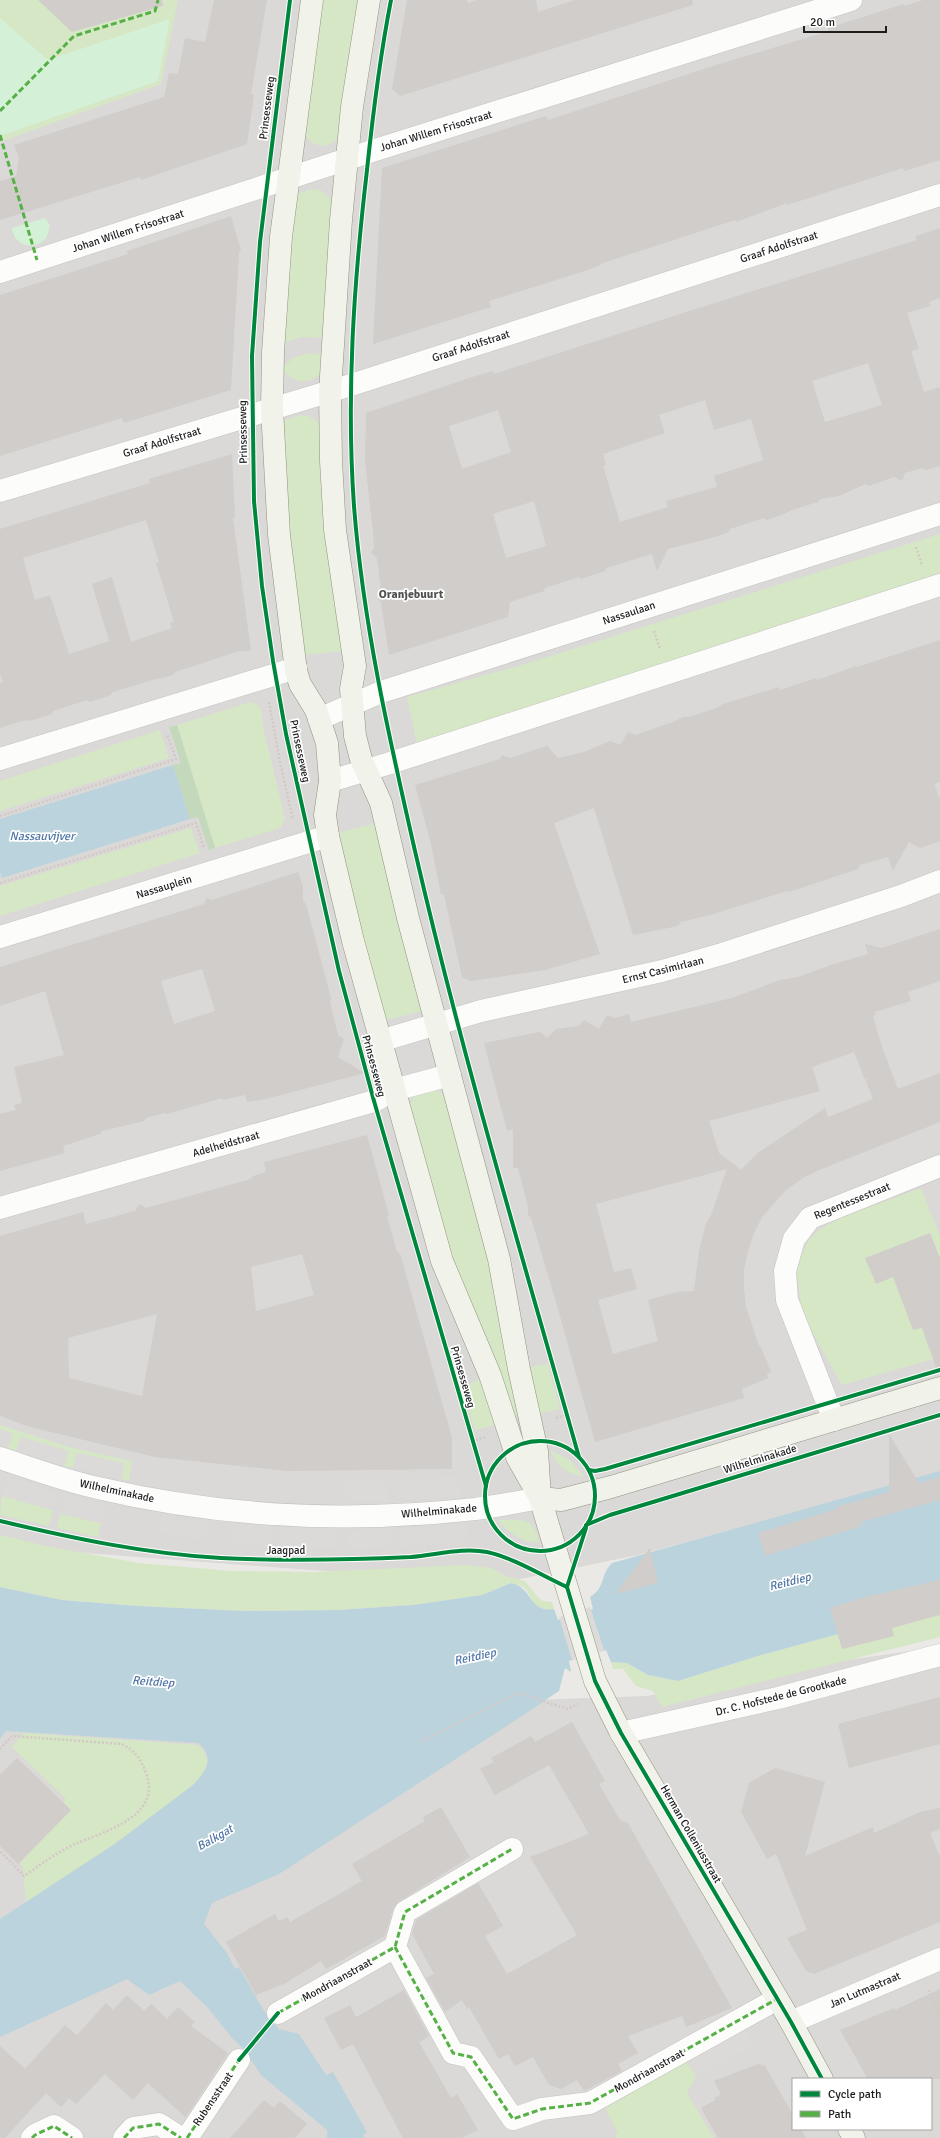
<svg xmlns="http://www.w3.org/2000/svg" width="940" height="2138" viewBox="0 0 940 2138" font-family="Signika,sans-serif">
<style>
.residential{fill:#dad9d7;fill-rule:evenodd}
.grass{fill:#d6e7c5}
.forest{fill:#c4d8bc}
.park{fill:#d4f0d6}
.parking{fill:#dbdad9}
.water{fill:#bbd3dc}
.pier{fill:#dcdbd9}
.building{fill:#d0cdca;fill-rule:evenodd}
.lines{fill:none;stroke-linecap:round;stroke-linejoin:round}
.street-casing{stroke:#c4c3c1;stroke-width:23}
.secondary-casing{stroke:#91937f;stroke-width:23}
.path{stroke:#d4c8c6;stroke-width:2.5;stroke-dasharray:2 2;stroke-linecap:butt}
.street{stroke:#fcfcfb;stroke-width:22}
.secondary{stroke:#f1f2ea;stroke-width:22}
.quiet{stroke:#55b145;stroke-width:3;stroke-dasharray:6 3;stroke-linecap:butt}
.cycleway-casing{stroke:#fff;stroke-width:6}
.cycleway{stroke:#00873e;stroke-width:4}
.labels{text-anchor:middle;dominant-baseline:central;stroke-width:3.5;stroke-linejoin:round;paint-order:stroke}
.street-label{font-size:11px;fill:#1d1d1d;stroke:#fff}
.neighbourhood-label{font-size:12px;font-weight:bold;fill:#505050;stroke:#fff}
.water-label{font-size:12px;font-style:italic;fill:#5076a6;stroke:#fff}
</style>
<rect width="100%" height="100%" fill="#ebe9e5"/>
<!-- residential -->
<g class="residential">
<path d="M0,0H940V1473L638,1555L496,1584L6,1547L0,1544Z"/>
<path d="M940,1647V2138H0V1688L176,1712L647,1696L796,1667ZM793,2079H931V2129H793Z"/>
</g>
<!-- grass -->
<g class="grass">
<path d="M0,0H178L161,84L0,142Z"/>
<path d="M320,0H361L341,135C329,150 312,149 303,132Z"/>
<path d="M314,189L322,191L334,203L325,338L302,337L280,344L293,200L299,193Z"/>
<path d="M310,353L325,356L323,371C310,386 293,384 282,368L294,357Z"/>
<path d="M301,415L309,416L321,425L344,651L302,655L293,596L280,427L286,420Z"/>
<path d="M940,534V573L417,744L407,697L522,665Z"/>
<path d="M251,702L259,706L261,710L263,727L285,819L281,827L277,829L215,848L177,725Z"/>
<path d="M160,730L169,758L0,811V781Z"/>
<path d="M378,823L426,1010L383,1021L337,833Z"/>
<path d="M191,828L200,853L0,916V886Z"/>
<path d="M431,1088L439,1091L446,1098L492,1261L519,1415L513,1417L455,1275L408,1108L415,1094Z"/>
<path d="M921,1188L940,1237V1357L842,1385L802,1314L797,1272L802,1254L808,1241L820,1229L840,1218Z"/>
<path d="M548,1364L560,1409L537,1414L525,1368Z"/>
<path d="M483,1378L498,1424L475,1430L462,1387Z"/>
<path d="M0,1425L69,1447L132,1461L129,1480L121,1479L124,1463L77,1453L73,1468L64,1466L68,1451L21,1437L16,1451L8,1448L13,1434L0,1429Z"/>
<path d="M550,1450L570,1460L584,1477C566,1473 558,1467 550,1450Z"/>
<path d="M2,1496L53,1510L49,1526L0,1515Z"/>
<path d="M60,1514L101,1523L98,1537L57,1528Z"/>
<path d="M498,1520C521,1520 534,1515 539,1543C521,1541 509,1534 498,1520Z"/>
<path d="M0,1535L46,1546L139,1563L232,1571L316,1572L464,1565L491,1568L508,1577L525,1581L538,1597L542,1601L552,1602L554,1609C529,1613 534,1595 523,1587C520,1585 515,1584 511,1583L482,1595L413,1605L336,1610L244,1611L138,1606L62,1600L0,1587Z"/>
<path d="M940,1606V1637L662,1707L653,1691L636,1686L623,1669H613L611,1662L627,1663L648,1675L678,1681L758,1656Z"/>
<path d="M24,1733L198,1745C215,1760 205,1772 193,1786L115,1844L26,1904L23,1867L20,1863L70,1811L62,1804L66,1799L12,1747Z"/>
<path d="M687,2061L696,2077L687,2093L714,2138H616L615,2135L618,2133L605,2108Z"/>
</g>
<!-- forest -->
<path class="forest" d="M177,725L215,848L209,850L198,817L190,819L173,765L181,763L169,727Z"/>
<!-- park -->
<g class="park">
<path d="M0,18L48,60L170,19L158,81L0,136Z"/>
<path d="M45,218L50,225C49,229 48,235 46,238C34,252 13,245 12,228Z"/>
</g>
<!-- parking -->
<g class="parking">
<path d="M0,1429L13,1434L8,1448L0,1445Z"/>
<path d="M21,1437L68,1451L64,1466L16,1451Z"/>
<path d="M77,1453L124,1463L121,1479L73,1468Z"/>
<path d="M457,1476L461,1496L398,1500L397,1481Z"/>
<path d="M7,1477L57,1493L53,1510L2,1496Z"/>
<path d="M387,1481L388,1501H346V1482Z"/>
<path d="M65,1495L104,1504L101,1523L60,1514Z"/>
<path d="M162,1515L207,1522L205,1540L159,1533Z"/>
<path d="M467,1523L469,1541L400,1547L399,1528Z"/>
<path d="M234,1525L272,1527L271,1547L232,1544Z"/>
<path d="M280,1528L335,1531V1548L278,1547Z"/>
<path d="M390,1529L391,1547L347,1549V1531Z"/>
<path d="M745,2030L753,2046L696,2077L687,2061Z"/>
</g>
<!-- water -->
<g class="water">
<path d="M173,765L190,819L2,878L0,872V819Z"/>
<path d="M940,1471V1606L758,1656L678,1681L648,1675L627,1663L611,1662L606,1650L569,1661L571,1672L565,1668L559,1691L525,1714L279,1874L212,1903L204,1924L227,1953L235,1969L239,1967L264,2011L279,2029L299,2034L326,2075L333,2072L367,2132L363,2135L365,2138H327V2130L261,2075L244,2049L233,2039L208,2008L180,1981L149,1995L127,1979L0,2037V1919L116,1843L193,1785C206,1771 216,1758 198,1743L6,1731L0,1739V1587L62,1600L138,1606L244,1611L336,1610L413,1605L482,1595L511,1583C533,1587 528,1613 554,1609L558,1620L593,1609L590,1597C607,1586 599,1576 612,1563Z"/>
</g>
<!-- pier -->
<path class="pier" d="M590,1607L604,1650L599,1652L602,1661L579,1668L576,1659L572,1660L559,1617Z"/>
<!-- building -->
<g class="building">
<path d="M38,0H162L163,6L72,32Z"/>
<path d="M214,0H267L251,94L254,95L247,144L141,180L140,177L0,220V181L16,176L19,157L14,145L164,97L169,73L178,74L185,38L205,42Z"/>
<path d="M407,0H467L468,3L477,0H536L538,12L575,0H692L693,5L400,96L392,89Z"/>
<path d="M923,0H940V160L904,171L903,168L787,205V203L736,222L735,220L600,264L601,265L585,271L489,301L491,307L373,344L382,168L546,116L548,120L716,65L829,31L828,28L904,4L905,6Z"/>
<path d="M231,216L241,251L239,252L231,390L124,423L122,418L0,456V295L128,254L127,251Z"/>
<path d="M940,228V298L929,302L930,306L907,313L919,349L911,351L924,392L940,387V466L926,470L922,468L905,473L902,481L894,477L869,486L865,484L839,496L820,499L818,502L792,510L784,514L767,520L764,518L730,529L729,532L715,537L668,549L657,571L652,554L606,568L605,571L581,579L579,577L545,588L544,591L510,602L508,617L389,655L381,603L378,599L381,592L377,558L371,553L374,548L373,532L365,461L366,413L469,378L493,371L494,374L705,306L859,258L917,240L915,236ZM868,363L882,405L825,422L812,381ZM705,400L714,430L751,419L763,460L714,476L717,487L666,501L668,507L620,522L603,466L606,465L603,454L665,433L659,415ZM498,410L511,452L462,469L449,426ZM534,501L546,546L506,558L493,514Z"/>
<path d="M232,454L235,518H233L251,651H239L175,672L173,675L159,679V678L113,692L111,695L90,702L87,700L53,711L52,714L36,719L29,721L25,720L0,728V683L3,682L0,673V529L150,483L149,479ZM146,520L159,562L156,563L174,622L170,623L172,628L131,642L112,577L92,584L109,641L69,654L50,595L35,600L23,558Z"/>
<path d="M940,640V782L934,784L940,799V841L920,848L909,842L893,871L888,857L860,865L858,869L789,892L787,891L710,915L681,922L678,926L633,935L594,808L554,823L600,954L545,970L471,981L462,977L444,895L441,894L431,844L415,785L500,759L502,755L510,758L547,746L558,758L584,752L610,741L620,745L628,732L635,735L673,722L683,717H689L714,709L723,704L779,687L780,690L816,678L817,680L856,666L857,667Z"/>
<path d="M298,872L303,887V901L306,904L331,998L330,1002L338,1035L344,1039L338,1057L365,1073L262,1100L247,1102L245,1095L223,1100L222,1098L167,1114L165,1113L146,1118L144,1121L102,1131L100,1134L63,1146L65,1153L0,1171V1114L16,1110L14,1105L22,1103L14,1067L64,1055L45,991L0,1006V967L191,908L204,904L207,898L212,900ZM202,969L215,1011L174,1024L161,981Z"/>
<path d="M940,929V981L908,992L911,1001L875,1012L876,1015L873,1016L882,1047L898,1089L940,1073V1122L819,1170L803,1178L786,1190L762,1217L754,1233L748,1251L744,1270V1288L746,1307L759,1346L760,1345L771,1372L767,1374L768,1378L742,1389L744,1398L595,1442L556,1302L531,1218L528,1215V1207L518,1168H513V1129L507,1131L484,1043L540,1032L547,1038L556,1029L579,1026L584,1020L599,1029L607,1015L615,1018L629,1014L631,1022L732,998L780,980L798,977L834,964L868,954L865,944L882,948ZM854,1052L865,1080L869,1078L866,1081L873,1099L828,1117L825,1108L759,1152L741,1170L719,1153L709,1121L820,1091L812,1067ZM727,1169L711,1215L705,1226L699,1251L694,1291L677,1292L648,1300L658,1341L613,1354L598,1300L637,1289L631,1268L614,1272L596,1204Z"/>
<path d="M367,1135L389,1215L387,1216L397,1252L400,1253L452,1438V1469L287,1471L155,1457L30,1427L0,1416V1236L83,1212L86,1224L135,1211L139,1204L146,1208L251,1179L253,1176L266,1172L264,1162ZM302,1254L314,1295L256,1311L251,1267ZM157,1314L142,1396L69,1378L68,1338Z"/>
<path d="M930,1233L940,1258V1370H937L922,1328L913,1330L893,1277L876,1284L865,1258Z"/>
<path d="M889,1434L919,1483L940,1477V1500L861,1522L862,1526L765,1556L758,1533L837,1509L836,1507L889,1492Z"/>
<path d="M650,1548L658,1583L615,1594Z"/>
<path d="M940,1580V1615L892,1628L894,1636L842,1649L830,1608L865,1597Z"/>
<path d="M940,1697V1744L849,1768L838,1724Z"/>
<path d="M572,1722L605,1781L599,1784L620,1820L628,1823L732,2008L686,2027L682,2016L628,2036L638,2053L618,2064L622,2071L584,2091L577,2080L561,2089L549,2085L533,2057L515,2066L508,2054L499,2059L469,2007L467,2009L462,2000L445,2012L426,1978L434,1974L412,1934L416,1920L478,1883L503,1926L485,1936L507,1974L577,1935L530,1857L589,1834L549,1765L495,1795L480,1769L494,1762L491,1758L531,1736L535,1742Z"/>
<path d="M17,1758L71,1810L18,1864L0,1846V1775Z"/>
<path d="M775,1768L825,1782L805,1856L873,1827L874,1833L920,1812L940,1808V1829L930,1833L940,1857V1922L814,1974L806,1971L787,1938L807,1930L776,1854L767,1859L741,1812L749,1783Z"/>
<path d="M441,1807L470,1857L398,1902L393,1909L385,1936L326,1969L321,1961L286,1983L256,1995L226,1942L275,1914L279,1921L287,1917L290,1922L362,1881L352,1864L425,1821L423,1817Z"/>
<path d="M940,1989V2079H868L840,2030L894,2008L895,2010Z"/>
<path d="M404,1990L429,2036L419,2042L451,2098L457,2094L478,2130L462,2138H403L353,2044L341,2050L324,2018L350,2005L356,2017Z"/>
<path d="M127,1995L144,2011L151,2004L167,2019L178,2007L195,2022L191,2026L228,2053L190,2111L185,2117L148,2083L133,2100L105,2074L76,2104L69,2098L61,2107L46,2093L5,2138H0V2046L25,2069L65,2025L77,2035L106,2003L113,2010Z"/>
<path d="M758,2064L765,2066L793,2115V2129H801L806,2138H718L701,2108L715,2100L714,2098L721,2094L714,2081Z"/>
<path d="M264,2100L274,2108L280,2101L307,2124L295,2138H230Z"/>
</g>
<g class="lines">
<!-- street casing -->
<g class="street-casing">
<g id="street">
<path d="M0,272L369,152L851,0"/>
<path d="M0,491L351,385L940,195"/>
<path d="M319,719L381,692L940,514"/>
<path d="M0,759L296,668"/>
<path d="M330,781L387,764L940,585"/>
<path d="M0,937L328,836"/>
<path d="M380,1041L481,1011L662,971L722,954L901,896L940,881"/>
<path d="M0,1208L374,1101L394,1090L450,1075"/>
<path d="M834,1420L787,1300L785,1271L794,1239L810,1218L940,1166"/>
<path d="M0,1458C33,1469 65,1481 98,1488C221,1517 350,1523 475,1509C497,1506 519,1502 540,1498"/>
<path d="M621,1733L778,1698L940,1655"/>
<path d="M395,1947L453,2053L471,2057L513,2119L542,2109L590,2103L777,1999"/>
<path d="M278,2013L395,1947L405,1912L512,1849"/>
<path d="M791,2022L940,1959"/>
<path d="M32,2138L35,2135L54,2126L72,2138"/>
<path d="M124,2138L133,2128L159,2124L181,2138"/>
<path d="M187,2138L239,2060"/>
</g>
</g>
<!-- secondary casing -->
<g class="secondary-casing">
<g id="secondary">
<path d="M312,0L281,237L273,352L272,409L279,535L296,671L300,684L316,710L327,743L330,781L325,815L328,836L353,941L442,1261L490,1375L517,1457L538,1494"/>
<path d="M369,0L352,107L341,220L330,392L331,461L335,530L355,666L351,689L355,736L361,759L381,803L408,918L499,1259L519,1369L537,1451L540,1498L595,1681L621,1733L791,2022L822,2079"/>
<path d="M540,1498L561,1500L611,1487L940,1388"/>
<path d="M849,2129L854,2138"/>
</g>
</g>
<!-- path -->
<g class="path">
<path d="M916,547L922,565"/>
<path d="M654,631L660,649"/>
<path d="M269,702L280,762L293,820"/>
<path d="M0,816L176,759L167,734"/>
<path d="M0,883L196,823L204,848"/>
<path d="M556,1418L567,1415"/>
<path d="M472,1441L485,1437"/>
<path d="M420,1742L519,1693L567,1709L578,1704"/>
<path d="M0,1749L12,1736L122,1744C135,1751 141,1759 146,1773C163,1818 101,1832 73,1845C56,1853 40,1865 24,1876L0,1851"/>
<path d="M929,1990L940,2015"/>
</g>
<!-- street -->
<use href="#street" class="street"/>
<!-- secondary -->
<use href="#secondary" class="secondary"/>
<!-- quiet -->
<g class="quiet">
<path d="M0,111L74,36L155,11L158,0"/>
<path d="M0,135L37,260"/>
<path d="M395,1947L453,2053L471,2057L513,2119L542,2109L590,2103L777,1999"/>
<path d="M278,2013L395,1947L405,1912L512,1849"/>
<path d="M32,2138L35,2135L54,2126L72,2138"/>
<path d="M124,2138L133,2128L159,2124L181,2138"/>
<path d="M187,2138L239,2060"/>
</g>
<!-- cycleway casing -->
<g class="cycleway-casing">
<g id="cycleway">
<path d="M290,0L260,242L252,356L254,501L262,586L273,661L286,734L339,971L374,1101L486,1486"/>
<path d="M391,0C380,56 373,113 367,170C354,281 346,394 354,506C363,623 389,737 415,851C462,1055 522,1256 579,1457"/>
<circle cx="540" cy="1496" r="55"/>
<path d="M589,1470L595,1471L605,1469L940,1370"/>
<path d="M0,1521C72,1538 146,1554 221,1558C284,1561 348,1560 411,1557C436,1555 463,1547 487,1552C514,1558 541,1575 567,1587"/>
<path d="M586,1525L610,1515L940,1415"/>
<path d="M567,1587L595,1681L621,1733L791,2022L822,2079"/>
<path d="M567,1587L586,1528"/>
<path d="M239,2060L278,2013"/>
</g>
</g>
<!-- cycleway -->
<use href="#cycleway" class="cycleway"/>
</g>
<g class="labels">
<!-- street labels -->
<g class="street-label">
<text transform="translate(267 108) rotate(-83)">Prinsesseweg</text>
<text transform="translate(436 131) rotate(-17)">Johan Willem Frisostraat</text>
<text transform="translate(128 231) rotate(-18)">Johan Willem Frisostraat</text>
<text transform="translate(779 247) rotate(-18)">Graaf Adolfstraat</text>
<text transform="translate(471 346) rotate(-18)">Graaf Adolfstraat</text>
<text transform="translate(243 432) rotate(-91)">Prinsesseweg</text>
<text transform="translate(162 442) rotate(-17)">Graaf Adolfstraat</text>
<text transform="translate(629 613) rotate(-18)">Nassaulaan</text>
<text transform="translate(300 751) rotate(78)">Prinsesseweg</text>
<text transform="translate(164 887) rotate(-17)">Nassauplein</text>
<text transform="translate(663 970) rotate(-14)">Ernst Casimirlaan</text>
<text transform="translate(374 1066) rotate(75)">Prinsesseweg</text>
<text transform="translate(226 1144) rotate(-16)">Adelheidstraat</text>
<text transform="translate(852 1201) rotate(-22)">Regentessestraat</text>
<text transform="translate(463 1377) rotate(74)">Prinsesseweg</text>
<text transform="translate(760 1459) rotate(-17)">Wilhelminakade</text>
<text transform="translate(117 1491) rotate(12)">Wilhelminakade</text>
<text transform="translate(439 1511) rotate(-5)">Wilhelminakade</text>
<text x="286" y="1550">Jaagpad</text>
<text transform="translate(781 1696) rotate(-14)">Dr. C. Hofstede de Grootkade</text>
<text transform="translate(691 1834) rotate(60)">Herman Colleniusstraat</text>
<text transform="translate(337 1980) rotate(-29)">Mondriaanstraat</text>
<text transform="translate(865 1990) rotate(-23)">Jan Lutmastraat</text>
<text transform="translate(649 2071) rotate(-29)">Mondriaanstraat</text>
<text transform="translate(213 2099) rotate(-56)">Rubensstraat</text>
</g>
<!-- neighbourhood labels -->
<g class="neighbourhood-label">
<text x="411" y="594">Oranjebuurt</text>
</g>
<!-- water labels -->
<g class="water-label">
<text x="42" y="836">Nassauvijver</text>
<text transform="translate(790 1582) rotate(-14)">Reitdiep</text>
<text transform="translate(475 1657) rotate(-12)">Reitdiep</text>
<text transform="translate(153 1682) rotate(4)">Reitdiep</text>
<text transform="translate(215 1838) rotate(-30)">Balkgat</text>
</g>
</g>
<!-- legend -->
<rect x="792" y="2078" width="140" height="52" fill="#ffffff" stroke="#a5a5a5"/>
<rect x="800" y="2091" width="20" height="6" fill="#00873e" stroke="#a5a5a5"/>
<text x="828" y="2098" font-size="12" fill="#1d1d1d">Cycle path</text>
<rect x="800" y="2111" width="20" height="6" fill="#55b145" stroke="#a5a5a5"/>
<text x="828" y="2118" font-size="12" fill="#1d1d1d">Path</text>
<!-- scale -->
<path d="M804 26v6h82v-6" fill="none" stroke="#1d1d1d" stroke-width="2"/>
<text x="810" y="26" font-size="12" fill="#1d1d1d" stroke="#ffffff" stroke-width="3" paint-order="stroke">20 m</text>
</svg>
